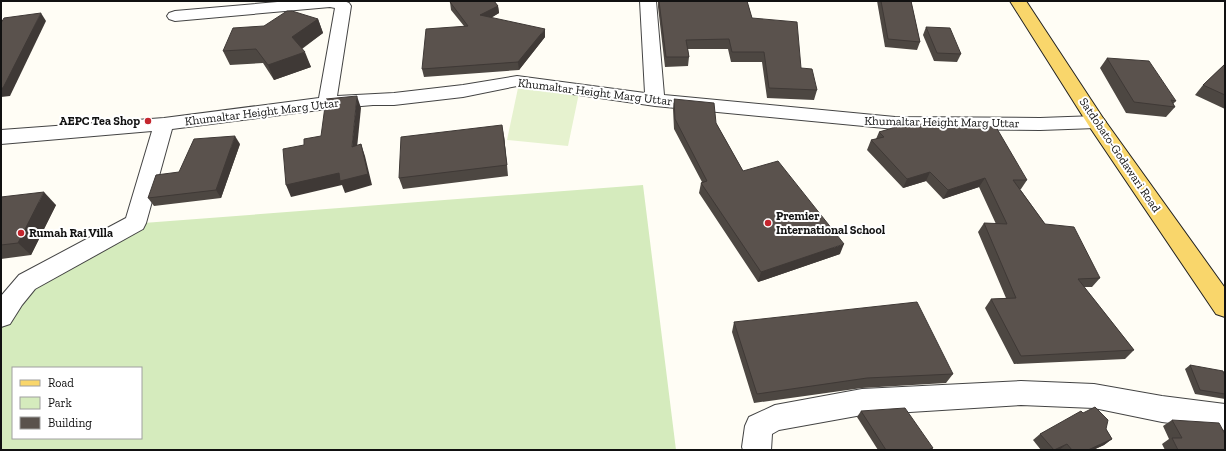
<svg xmlns="http://www.w3.org/2000/svg" width="1226" height="451" viewBox="0 0 1226 451" font-family="'Zilla Slab',serif">
<style>
.green{fill:#d5ebbd;fill-rule:evenodd}
.pitch{fill:#e6f2cf}
.lines{fill:none;stroke-linecap:round;stroke-linejoin:round}
.street-casing{stroke:#444;stroke-width:2}
.primary-casing{stroke:#222;stroke-width:2}
.street{fill:#fff;fill-rule:evenodd}
.primary{fill:#f9d66b;fill-rule:evenodd}
.wall{fill:#4d4742}
.shaded-wall{fill:#3f3936}
.building{fill:#5a524d;stroke:#3f3936}
.poi-dot{fill:#c4262e;stroke:#fff;stroke-width:1.5}
.labels{text-anchor:middle;dominant-baseline:central;stroke-width:4;stroke-linejoin:round;paint-order:stroke}
.street-label{font-size:12px;fill:#111;stroke:#fff}
.poi-label{font-size:12px;font-weight:bold;fill:#111;stroke:#fff;text-anchor:start}
</style>
<rect width="100%" height="100%" fill="#fffdf5"/>
<!-- green -->
<path class="green" d="M643,185L676,450H1V300L117,225ZM13,368H141V438H13Z"/>
<!-- pitch -->
<path class="pitch" d="M518,88L579,93L568,146L507,140Z"/>
<g class="lines">
<!-- street casing -->
<g class="street-casing">
<g id="street">
<path d="M289,1H344L349,3L351,6L337,96L394,93L463,85L517,76L645,93L640,1H656L664,95L895,117L1040,118L1096,116L1103,118L1106,122L1103,126L1096,128L1040,130L895,129L655,106L517,86L463,97L394,105H373L327,109L172,129L146,223L143,229L35,289L22,305L10,324L1,327V296L19,275L126,218L152,131L1,144V130L164,118L319,98L335,8L330,7L175,21L169,19L167,16L169,13L175,11Z"/>
<path d="M1021,381L1094,384L1162,396L1225,404V430L1162,422L1094,408L1021,405L862,415L779,430L772,434L771,450H743L742,447L745,426L749,417L775,405L862,389Z"/>
</g>
</g>
<!-- primary casing -->
<g class="primary-casing">
<path id="primary" d="M1010,1H1026L1103,118L1225,288V317L1216,314L1089,126Z"/>
</g>
<!-- street -->
<use href="#street" class="street"/>
<!-- primary -->
<use href="#primary" class="primary"/>
</g>
<!-- wall -->
<g class="wall">
<path d="M452,1H494L498,6L499,13L491,18L545,37L519,70L424,77L422,69L464,26L451,10L450,2Z"/>
<path d="M658,1H747L752,18L801,68L817,90L814,100L767,98L762,62H731L728,49H688L689,57L688,66L665,67L658,7Z"/>
<path d="M877,1H911L920,42L917,50L885,47Z"/>
<path d="M318,19L323,33L302,49L311,67L274,80L263,63L230,65L223,51L264,26Z"/>
<path d="M926,27L961,54L957,62L934,61L923,35Z"/>
<path d="M1107,58L1176,101L1173,104L1175,107L1166,117L1126,113L1100,68Z"/>
<path d="M1225,64V109L1195,95L1203,85Z"/>
<path d="M674,99L716,123L743,171L840,254L758,282L699,193L701,183L702,182L674,129L673,109Z"/>
<path d="M915,124L1027,180L1021,189H1020L1045,224L1100,278L1092,287H1084L1134,350L1125,359L1014,364L985,308L991,299L1006,298L978,232L984,223L996,224L979,187L943,199L926,181L903,188L867,150L871,140L876,139L879,132Z"/>
<path d="M504,136L508,176L403,189L399,178Z"/>
<path d="M240,144L221,198L154,206L148,198L179,172Z"/>
<path d="M1,197L56,205L31,255L1,259Z"/>
<path d="M734,322L953,374L946,383L862,388L754,403L732,332Z"/>
<path d="M1190,365L1225,376V399L1195,394L1185,369Z"/>
<path d="M861,411L933,448L931,450H878L857,417Z"/>
<path d="M1083,413L1106,429L1112,439L1104,445L1093,450H1041L1033,440L1040,434Z"/>
<path d="M1172,420L1225,450H1165L1162,444L1169,439L1163,426Z"/>
</g>
<!-- shaded-wall -->
<g class="shaded-wall">
<path d="M498,6L499,13L481,23L480,15Z"/>
<path d="M41,13L46,21L10,96L1,97V88Z"/>
<path d="M318,19L323,33L298,51L292,37Z"/>
<path d="M545,29V37L519,70L518,62Z"/>
<path d="M305,52L311,67L274,80L268,65Z"/>
<path d="M357,96L361,108L356,158L352,147Z"/>
<path d="M502,125L504,136L508,176L507,165Z"/>
<path d="M235,136L240,144L221,198L216,190Z"/>
<path d="M361,144L365,156L372,185L345,193L342,185L291,197L286,185Z"/>
<path d="M930,172L926,181L903,188L907,179Z"/>
<path d="M985,178L979,187L943,199L948,190Z"/>
<path d="M44,192L56,205L31,255L18,243Z"/>
<path d="M844,244L840,254L758,282L761,272Z"/>
<path d="M1112,439L1104,445L1093,450H1088Z"/>
<path d="M1067,444L1059,450H1055Z"/>
</g>
<!-- building -->
<g class="building">
<path d="M453,1H494L498,6L480,15L545,29L518,62L422,69L426,29L468,26L450,2Z"/>
<path d="M659,1H747L752,18L797,22L801,68L812,69L817,90L769,88L764,52H732L729,39L686,40L689,57H666Z"/>
<path d="M881,1H911L920,42L888,39Z"/>
<path d="M287,11H292L318,19L292,37L305,52L268,65L256,49L223,51L233,28L264,26Z"/>
<path d="M41,13L3,88H1V23L4,18Z"/>
<path d="M926,27L950,28L961,54L937,53Z"/>
<path d="M1107,58L1149,61L1176,101L1171,100L1175,107L1134,102Z"/>
<path d="M1225,64V95L1203,85Z"/>
<path d="M357,96L352,147L361,144L368,174L340,181L339,173L286,185L283,149L304,145V139L321,136L326,99Z"/>
<path d="M674,99L714,103L716,123L743,171L778,161L844,244L761,272L701,183L707,181L675,119Z"/>
<path d="M913,122L915,124L996,127L1027,180H1013L1045,224L1074,227L1100,278L1078,279L1134,350L1021,356L991,299L1016,298L984,223L1007,224L985,178L948,190L930,172L907,179L871,140L884,137L879,132Z"/>
<path d="M502,125L507,165L399,178L401,137Z"/>
<path d="M235,136L216,190L148,198L156,175L179,172L194,139Z"/>
<path d="M44,192L18,243L1,245V197Z"/>
<path d="M917,302L953,374L867,378L757,394L734,322Z"/>
<path d="M1190,365L1223,371L1225,376V394L1200,390Z"/>
<path d="M1095,407L1108,420L1106,429L1112,439L1088,450H1072L1067,444L1054,450L1040,434L1081,411L1083,413Z"/>
<path d="M905,408L933,448L928,450H886L861,411Z"/>
<path d="M1172,420L1219,423L1225,434V450H1178L1172,438H1182Z"/>
</g>
<!-- markers -->
<g class="poi-dot">
<circle cx="148" cy="121" r="4"/>
<circle cx="768" cy="223" r="4"/>
<circle cx="21" cy="233" r="4"/>
</g>
<g class="labels">
<!-- street labels -->
<g class="street-label">
<text transform="translate(595 92) rotate(7)">Khumaltar Height Marg Uttar</text>
<text transform="translate(262 112) rotate(-7)">Khumaltar Height Marg Uttar</text>
<text transform="translate(942 122) rotate(1)">Khumaltar Height Marg Uttar</text>
<text transform="translate(1120 155) rotate(56)">Satdobato-Godawari Road</text>
</g>
<!-- poi labels -->
<g class="poi-label">
<text x="140" y="121" text-anchor="end">AEPC Tea Shop</text>
<text x="776" y="216">Premier<tspan x="776" dy="14">International School</tspan></text>
<text x="29" y="233">Rumah Rai Villa</text>
</g>
</g>
<!-- border -->
<rect width="1226" height="451" fill="none" stroke="#111111" stroke-width="4"/>
<!-- legend -->
<rect x="12" y="367" width="130" height="72" fill="#ffffff" stroke="#a0a0a0"/>
<rect x="20" y="380" width="20" height="6" fill="#f9d66b" stroke="#a0a0a0"/>
<text x="48" y="387" font-size="12" fill="#111111">Road</text>
<rect x="20" y="397" width="20" height="12" fill="#d5ebbd" stroke="#a0a0a0"/>
<text x="48" y="407" font-size="12" fill="#111111">Park</text>
<rect x="20" y="417" width="20" height="12" fill="#5a524d" stroke="#a0a0a0"/>
<text x="48" y="427" font-size="12" fill="#111111">Building</text>
</svg>
